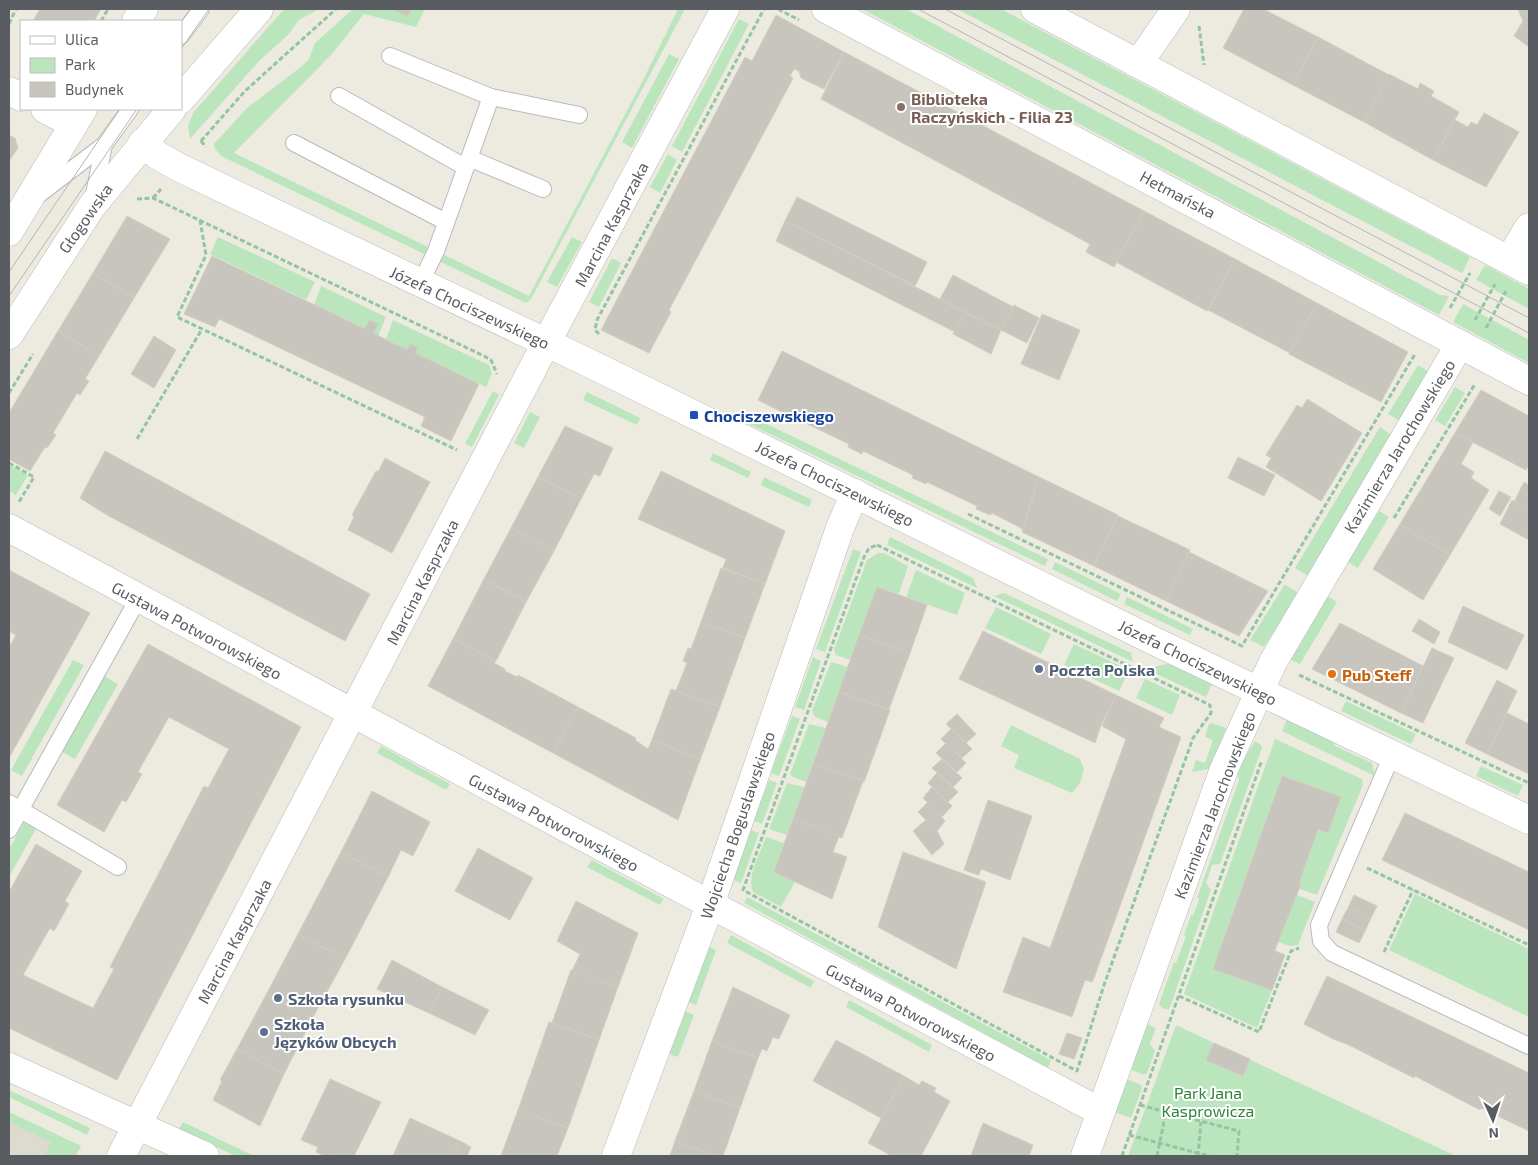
<svg xmlns="http://www.w3.org/2000/svg" width="1538" height="1165" viewBox="0 0 1538 1165" font-family="'Exo 2',sans-serif">
<style>
.education{fill:#dddacf}
.green{fill:#bbe6bd}
.building{fill:#c8c5be;stroke:#d2cdbf}
.lines{fill:none;stroke-linecap:round;stroke-linejoin:round}
.service-casing{stroke:#b6b9be;stroke-width:18}
.minor-casing{stroke:#b6b9be;stroke-width:29}
.tertiary-casing{stroke:#b6b9be;stroke-width:29}
.secondary-casing{stroke:#b6bac0;stroke-width:29}
.path{stroke:#93c5a4;stroke-width:3;stroke-dasharray:5 2.5;stroke-linecap:butt}
.service{stroke:#fff;stroke-width:16}
.minor{stroke:#fff;stroke-width:28}
.tertiary{stroke:#fff;stroke-width:28}
.secondary{stroke:#fff;stroke-width:28}
.tram{stroke:#b4b5b5;stroke-width:1}
.education-dot{fill:#8d6e63;stroke:#fff;stroke-width:2}
.transit-dot{fill:#1a4fb4;stroke:#fff;stroke-width:2}
.service-dot{fill:#5c6f8a;stroke:#fff;stroke-width:2}
.food-dot{fill:#e8710a;stroke:#fff;stroke-width:2}
.labels{text-anchor:middle;dominant-baseline:central;stroke-width:4;stroke-linejoin:round;paint-order:stroke}
.education-label{font-size:16px;font-weight:bold;fill:#785e54;stroke:#fff;text-anchor:start}
.street-label{font-size:16px;fill:#595d62;stroke:#fff}
.transit-label{font-size:16px;font-weight:bold;fill:#164399;stroke:#fff;text-anchor:start}
.service-label{font-size:16px;font-weight:bold;fill:#4e5e75;stroke:#fff;text-anchor:start}
.food-label{font-size:16px;font-weight:bold;fill:#c56008;stroke:#fff;text-anchor:start}
.park-label{font-size:16px;fill:#308338;stroke:#fff}
</style>
<rect width="100%" height="100%" fill="#edebe0"/>
<!-- education -->
<path class="education" d="M9,1112L81,1146L75,1156H9Z"/>
<!-- green -->
<g class="green">
<path d="M284,9H319L299,20L288,35L260,60L190,139L188,126L193,113Z"/>
<path d="M353,9H392L408,16L412,9H425L416,27L364,14L331,55L234,153L529,296L641,84L678,9H685L531,299L526,303L221,156L215,149L214,144L247,108L302,66L309,59L315,43Z"/>
<path d="M862,9H906L1440,295L1449,296L1439,315Z"/>
<path d="M957,9H1001L1470,257L1462,273Z"/>
<path d="M739,19L749,24L682,152L672,146Z"/>
<path d="M669,54L679,59L632,148L622,142Z"/>
<path d="M668,154L677,160L660,193L650,187Z"/>
<path d="M218,237L315,282L306,300L210,254Z"/>
<path d="M572,237L582,242L557,287L547,282Z"/>
<path d="M612,258L621,263L599,307L589,302Z"/>
<path d="M1485,265L1529,289V309L1476,280Z"/>
<path d="M321,286L386,317L378,336L373,333L377,324L369,320L365,329L314,305Z"/>
<path d="M1463,304L1529,340V363L1453,322Z"/>
<path d="M393,320L489,365L492,373L486,387L415,353L418,348L410,344L407,350L386,339Z"/>
<path d="M1418,365L1431,373L1402,422L1388,414Z"/>
<path d="M1455,387L1465,393L1445,426L1435,420Z"/>
<path d="M493,391L499,395L472,447L465,444Z"/>
<path d="M587,392L640,418L637,425L583,400Z"/>
<path d="M530,412L540,417L524,448L514,443Z"/>
<path d="M746,414L1048,559L1045,566L749,424Z"/>
<path d="M1380,427L1393,436L1308,576L1295,568Z"/>
<path d="M713,453L751,472L748,478L710,460Z"/>
<path d="M9,465L28,475L16,495L9,491Z"/>
<path d="M764,477L812,500L809,507L761,485Z"/>
<path d="M1379,511L1389,517L1358,568L1348,562Z"/>
<path d="M890,537L973,578L977,588L887,545Z"/>
<path d="M853,549L861,552L825,652L816,649Z"/>
<path d="M878,553H884L908,566L899,594L877,587L850,660L836,655L834,650L867,560Z"/>
<path d="M1055,562L1121,594L1117,601L1052,569Z"/>
<path d="M916,570L965,593L957,615L906,597Z"/>
<path d="M1285,584L1298,593L1264,647L1250,640Z"/>
<path d="M1004,593L1131,653L1133,662L994,596Z"/>
<path d="M1327,596L1337,602L1300,664L1289,659Z"/>
<path d="M1127,597L1193,629L1190,635L1124,604Z"/>
<path d="M996,607L1051,634L1041,654L985,628Z"/>
<path d="M1074,644L1129,670L1119,691L1064,665Z"/>
<path d="M813,657L821,661L804,710L795,707Z"/>
<path d="M73,660L84,665L22,776L11,770Z"/>
<path d="M831,662L848,667L828,722L815,717L812,711Z"/>
<path d="M1173,663L1213,682L1206,697L1148,670L1157,666Z"/>
<path d="M104,676L118,684L75,759L62,752Z"/>
<path d="M1145,679L1180,695L1172,715L1136,698Z"/>
<path d="M1346,701L1416,734L1411,744L1341,711Z"/>
<path d="M792,716L800,719L779,776L771,773Z"/>
<path d="M1287,719L1331,733L1335,746L1372,763L1375,776L1282,731Z"/>
<path d="M1212,723L1226,728L1217,752L1215,768L1192,772L1196,760L1205,763L1213,740L1205,737L1209,724Z"/>
<path d="M809,724L826,728L806,782L793,777L790,774Z"/>
<path d="M1011,725L1080,759L1084,769L1080,783L1072,793L1014,768L1019,755L1001,746Z"/>
<path d="M1275,739L1362,779L1363,785L1317,895L1300,889L1301,884L1299,883L1318,829L1328,833L1341,797L1282,776L1213,969L1272,990L1257,1028L1184,994Z"/>
<path d="M1255,741L1261,745L1262,748L1220,864L1212,865L1206,883L1211,890L1169,1010L1162,1008L1159,1004L1174,962L1176,963L1186,936L1184,935L1191,915L1193,916L1199,899L1197,898L1239,780L1237,770Z"/>
<path d="M381,746L450,784L446,790L377,753Z"/>
<path d="M1481,766L1523,785L1518,796L1476,776Z"/>
<path d="M769,780L777,783L762,824L754,821Z"/>
<path d="M787,783L804,787L787,835L769,829Z"/>
<path d="M24,823L37,827L10,875L9,849Z"/>
<path d="M751,830L759,833L741,883L733,880Z"/>
<path d="M766,837L784,843L774,872L795,882L781,907L753,892C746,877 761,852 766,837Z"/>
<path d="M592,860L664,899L660,905L587,867Z"/>
<path d="M1415,894L1529,949V1017L1389,950Z"/>
<path d="M1297,895L1315,902L1298,945L1290,946L1278,942L1293,899Z"/>
<path d="M747,897L1051,1060L1048,1068L744,903Z"/>
<path d="M731,935L814,981L811,988L727,943Z"/>
<path d="M708,946L716,950L696,1005L688,1002Z"/>
<path d="M849,1000L932,1045L929,1052L846,1007Z"/>
<path d="M685,1011L694,1015L678,1057L669,1054Z"/>
<path d="M1146,1024L1156,1028L1150,1044L1155,1051L1147,1073L1144,1075L1129,1069Z"/>
<path d="M1176,1025L1214,1043L1456,1156H1128Z"/>
<path d="M1125,1079L1140,1084L1142,1088L1131,1118L1114,1112Z"/>
<path d="M9,1090L90,1128L87,1135L9,1097Z"/>
<path d="M9,1112L81,1146L75,1156H44L51,1142L9,1122Z"/>
<path d="M183,1122L254,1156H235L179,1129Z"/>
</g>
<!-- building -->
<g class="building">
<path d="M40,9H101L94,21H33Z"/>
<path d="M392,9H412L408,16Z"/>
<path d="M1244,9H1263L1318,37L1293,85L1223,48Z"/>
<path d="M1518,9H1529V47L1514,36L1523,21Z"/>
<path d="M776,15L844,52L824,89L801,78L799,71L794,69L790,76L793,78L790,84L669,310L671,312L649,353L601,330L745,57L752,61Z"/>
<path d="M1318,37L1389,75L1364,122L1293,85Z"/>
<path d="M844,52L1144,211L1114,267L1086,252L1090,244L821,99Z"/>
<path d="M1389,74L1418,89L1420,83L1434,91L1431,96L1459,112L1433,160L1364,122Z"/>
<path d="M1484,113L1519,132L1486,187L1433,160L1455,120L1468,127L1471,122L1477,125Z"/>
<path d="M9,135L15,138L18,148L9,161Z"/>
<path d="M797,197L927,262L915,286L785,221Z"/>
<path d="M1144,211L1235,259L1207,311L1116,262Z"/>
<path d="M127,216L170,239L134,298L93,273Z"/>
<path d="M785,221L965,312L955,332L776,241Z"/>
<path d="M212,256L365,329L369,320L378,324L373,333L407,350L410,344L418,348L415,353L479,384L451,441L421,426L425,417L219,319L215,327L184,314Z"/>
<path d="M1235,259L1317,303L1290,353L1208,310Z"/>
<path d="M93,273L134,298L99,356L58,331Z"/>
<path d="M953,275L1013,307L1001,330L940,299Z"/>
<path d="M1317,303L1408,352L1381,402L1289,354Z"/>
<path d="M1014,305L1039,318L1027,343L1001,330Z"/>
<path d="M965,312L1001,330L991,354L953,334Z"/>
<path d="M1042,314L1080,330L1059,380L1021,364Z"/>
<path d="M58,331L99,356L85,379L89,381L80,395L77,393L53,433L56,435L47,448L45,447L30,471L9,459V413Z"/>
<path d="M154,336L176,350L154,388L131,374Z"/>
<path d="M782,351L1039,477L1023,529L992,513L990,515L976,509L977,506L927,482L926,484L912,478L913,475L863,451L862,454L848,447L849,444L799,420L798,423L783,416L784,413L758,400Z"/>
<path d="M1481,390L1529,416V465L1526,470L1455,433Z"/>
<path d="M1307,399L1362,433L1321,501L1266,467L1271,458L1266,455L1297,405L1302,408Z"/>
<path d="M565,426L613,448L600,476L594,474L581,499L538,477Z"/>
<path d="M1455,433L1473,442L1461,464L1474,472L1471,478L1489,490L1450,555L1400,524Z"/>
<path d="M105,451L370,594L345,641L107,515L80,498Z"/>
<path d="M1238,457L1275,475L1264,496L1228,478Z"/>
<path d="M385,458L430,482L392,553L348,530L354,517L352,515L376,471L378,472Z"/>
<path d="M661,471L785,531L765,584L723,568L726,559L638,519Z"/>
<path d="M538,477L581,499L554,551L511,528Z"/>
<path d="M1039,477L1118,515L1094,566L1022,532Z"/>
<path d="M1524,482L1529,485V510L1514,502Z"/>
<path d="M1499,491L1511,497L1500,516L1489,509Z"/>
<path d="M1512,500L1529,510V540L1500,524Z"/>
<path d="M1118,516L1190,550L1166,601L1094,566Z"/>
<path d="M1400,524L1450,555L1423,600L1373,569Z"/>
<path d="M511,528L554,551L526,602L484,579Z"/>
<path d="M1189,552L1268,591L1239,636L1166,601Z"/>
<path d="M721,568L765,584L745,638L701,622Z"/>
<path d="M9,570L90,613L9,758V648L16,635L9,631Z"/>
<path d="M484,579L526,602L496,661L453,639Z"/>
<path d="M877,587L927,605L910,653L859,635Z"/>
<path d="M1463,606L1524,635L1507,670L1448,642Z"/>
<path d="M1419,619L1440,632L1434,644L1412,631Z"/>
<path d="M701,622L745,638L720,707L676,691L687,663L683,661L688,648L691,649Z"/>
<path d="M1340,623L1423,666L1401,713L1312,669Z"/>
<path d="M983,631L1116,695L1101,725L1095,743L959,679Z"/>
<path d="M859,635L910,653L889,709L839,692Z"/>
<path d="M453,639L496,661L494,663L505,669V671L517,677L518,675L578,707L553,753L428,686Z"/>
<path d="M148,644L301,727L117,1080L9,1028V892L36,844L82,871L65,901L69,904L54,931L50,928L23,975L93,1008L114,969L110,967L204,786L208,788L229,749L169,717L138,772L142,774L126,802L122,800L104,832L57,805Z"/>
<path d="M1432,648L1454,658L1423,723L1401,713Z"/>
<path d="M1497,680L1517,691L1487,754L1465,743Z"/>
<path d="M671,689L720,707L700,760L652,740Z"/>
<path d="M839,692L890,710L864,782L813,764Z"/>
<path d="M1116,695L1164,718L1159,727L1181,737L1094,978L1092,982L1085,980L1072,1017L1003,992L1023,937L1050,948L1126,739L1102,726Z"/>
<path d="M578,707L636,738L635,740L648,749L652,740L700,760L678,820L553,753Z"/>
<path d="M1507,713L1529,724V774L1487,754Z"/>
<path d="M957,714L976,734L966,743L946,724Z"/>
<path d="M951,729L972,749L962,758L941,739Z"/>
<path d="M946,743L966,763L957,772L936,753Z"/>
<path d="M942,759L962,778L953,787L932,768Z"/>
<path d="M813,764L863,781L842,838L793,819Z"/>
<path d="M937,773L958,792L948,802L928,783Z"/>
<path d="M1282,776L1341,797L1328,833L1318,829L1299,883L1301,884L1278,942L1275,951L1285,955L1272,990L1213,969Z"/>
<path d="M932,787L952,806L942,817L923,798Z"/>
<path d="M372,791L430,822L413,856L401,850L388,877L341,852Z"/>
<path d="M988,800L1032,816L1010,880L981,869L979,875L964,870Z"/>
<path d="M928,802L945,821L937,831L918,812Z"/>
<path d="M1405,813L1529,872V930L1382,860Z"/>
<path d="M793,819L839,836L833,852L847,857L832,899L774,872Z"/>
<path d="M926,820L937,831L944,844L932,855L913,831Z"/>
<path d="M478,848L533,878L510,920L455,891Z"/>
<path d="M341,852L388,877L345,959L298,934Z"/>
<path d="M903,852L986,882L956,969L878,927Z"/>
<path d="M1354,895L1377,906L1371,918L1348,908Z"/>
<path d="M576,901L638,933L618,987L572,971L580,954L557,941Z"/>
<path d="M1348,908L1371,918L1365,931L1342,919Z"/>
<path d="M1342,919L1365,931L1359,943L1336,932Z"/>
<path d="M298,934L345,959L312,1019L266,995Z"/>
<path d="M392,960L442,987L429,1013L377,989Z"/>
<path d="M571,970L618,987L599,1040L552,1023Z"/>
<path d="M1327,976L1529,1073V1131L1481,1108L1480,1110L1415,1076L1414,1078L1349,1045L1333,1039L1304,1024Z"/>
<path d="M442,987L489,1010L475,1035L429,1013Z"/>
<path d="M733,987L790,1015L779,1039L773,1037L767,1051L762,1049L758,1058L712,1041Z"/>
<path d="M266,995L312,1019L284,1074L237,1049Z"/>
<path d="M549,1022L599,1040L568,1128L518,1110Z"/>
<path d="M1067,1033L1082,1038L1074,1059L1059,1054Z"/>
<path d="M836,1040L904,1076L881,1118L813,1081Z"/>
<path d="M712,1041L758,1058L740,1108L694,1091Z"/>
<path d="M1214,1043L1250,1059L1243,1076L1206,1060Z"/>
<path d="M237,1049L284,1074L260,1126L213,1100L222,1081L220,1080Z"/>
<path d="M904,1076L919,1085L922,1081L936,1088L934,1092L950,1101L921,1156H892L868,1143Z"/>
<path d="M330,1079L381,1102L354,1156H338L333,1154L332,1156H325L316,1152L318,1147L301,1140Z"/>
<path d="M694,1091L740,1108L723,1156H716L675,1141Z"/>
<path d="M518,1110L568,1128L557,1156H501Z"/>
<path d="M410,1118L460,1141L452,1156H393Z"/>
<path d="M983,1123L1033,1145L1029,1156H971Z"/>
<path d="M460,1141L471,1147L467,1156H452Z"/>
<path d="M675,1141L716,1156H670Z"/>
</g>
<g class="lines">
<!-- service casing -->
<g class="service-casing">
<g id="service">
<path d="M181,36L201,9"/>
<path d="M390,56L491,97"/>
<path d="M339,96L465,167"/>
<path d="M294,143L446,222"/>
<path d="M469,158L543,189"/>
<path d="M37,196L104,145L130,109"/>
<path d="M93,199L104,145"/>
<path d="M420,284L436,251L491,97L579,115"/>
<path d="M1392,755L1319,925L1321,941L1332,953L1529,1046"/>
<path d="M9,803L118,867"/>
<path d="M9,830L138,599"/>
</g>
</g>
<!-- minor casing -->
<g class="minor-casing">
<g id="minor">
<path d="M1138,64L1176,9"/>
<path d="M9,91L21,97"/>
<path d="M45,109L74,124"/>
<path d="M142,143L157,155L178,167L589,363L1152,640L1529,820"/>
<path d="M1509,260L1529,227"/>
<path d="M9,528L574,832L1101,1112"/>
<path d="M9,1067L205,1156"/>
<path d="M121,1156L546,343L725,9"/>
<path d="M616,1156L710,905L840,528L855,493"/>
<path d="M1085,1156L1224,769L1273,662L1460,344"/>
</g>
</g>
<!-- tertiary casing -->
<g class="tertiary-casing">
<g id="tertiary">
<path d="M136,21L144,9"/>
<path d="M181,99L259,9"/>
<path d="M9,232L83,109"/>
<path d="M9,335L92,206L172,109"/>
</g>
</g>
<!-- secondary casing -->
<g class="secondary-casing">
<g id="secondary">
<path d="M826,9L1529,381"/>
<path d="M1035,9L1529,271"/>
</g>
</g>
<!-- path -->
<g class="path">
<path d="M778,9L799,20"/>
<path d="M101,21L108,9"/>
<path d="M9,24L16,9"/>
<path d="M1199,26L1204,65"/>
<path d="M201,141L206,147"/>
<path d="M201,141L245,91L336,9"/>
<path d="M153,198L161,189"/>
<path d="M137,199L153,198L484,356L491,360L497,374"/>
<path d="M200,220L206,255L177,317L457,450"/>
<path d="M1450,308L1470,273"/>
<path d="M1475,320L1495,284"/>
<path d="M1486,328L1506,291"/>
<path d="M599,334L595,330L597,320L764,9"/>
<path d="M9,393L33,354"/>
<path d="M137,439L202,329"/>
<path d="M9,463L34,477L19,502"/>
<path d="M968,514L1242,646L1415,354"/>
<path d="M1394,518L1475,384"/>
<path d="M877,545L1210,705L1211,713L1193,738L1104,985L1077,1071L743,890L864,557L869,548Z"/>
<path d="M1299,675L1529,783"/>
<path d="M1367,868L1529,945"/>
<path d="M1384,952L1413,890"/>
<path d="M1179,996L1259,1032L1291,951L1299,948"/>
<path d="M1140,1105L1166,1112"/>
<path d="M1129,1135L1209,1156"/>
<path d="M1122,1156L1262,760"/>
<path d="M1157,1156L1166,1112L1239,1131L1237,1156"/>
<path d="M1198,1156L1201,1122"/>
</g>
<!-- service -->
<use href="#service" class="service"/>
<!-- minor -->
<use href="#minor" class="minor"/>
<!-- tertiary -->
<use href="#tertiary" class="tertiary"/>
<!-- secondary -->
<use href="#secondary" class="secondary"/>
<!-- tram -->
<g class="tram">
<path d="M918,9L1529,333"/>
<path d="M945,9L1529,318"/>
<path d="M181,22L191,9"/>
<path d="M181,49L209,9"/>
<path d="M9,272L120,109"/>
<path d="M9,296L137,109"/>
</g>
</g>
<!-- markers -->
<circle class="education-dot" cx="901" cy="107" r="5"/>
<rect class="transit-dot" x="689" y="410" width="10" height="10" rx="2.5"/>
<g class="service-dot">
<circle cx="1039" cy="669" r="5"/>
<circle cx="278" cy="998" r="5"/>
<circle cx="264" cy="1032" r="5"/>
</g>
<circle class="food-dot" cx="1332" cy="674" r="5"/>
<g class="labels">
<!-- education labels -->
<g class="education-label">
<text x="911" y="98">Biblioteka<tspan x="911" dy="18">Raczyńskich - Filia 23</tspan></text>
</g>
<!-- street labels -->
<g class="street-label">
<text transform="translate(1178 194) rotate(28)">Hetmańska</text>
<text transform="translate(85 218) rotate(-55)">Głogowska</text>
<text transform="translate(611 224) rotate(-62)">Marcina Kasprzaka</text>
<text transform="translate(470 307) rotate(25)">Józefa Chociszewskiego</text>
<text transform="translate(1399 446) rotate(-59)">Kazimierza Jarochowskiego</text>
<text transform="translate(835 483) rotate(26)">Józefa Chociszewskiego</text>
<text transform="translate(422 582) rotate(-63)">Marcina Kasprzaka</text>
<text transform="translate(197 630) rotate(28)">Gustawa Potworowskiego</text>
<text transform="translate(1198 662) rotate(26)">Józefa Chociszewskiego</text>
<text transform="translate(1214 805) rotate(-69)">Kazimierza Jarochowskiego</text>
<text transform="translate(554 822) rotate(28)">Gustawa Potworowskiego</text>
<text transform="translate(737 825) rotate(-71)">Wojciecha Bogusławskiego</text>
<text transform="translate(234 941) rotate(-62)">Marcina Kasprzaka</text>
<text transform="translate(911 1012) rotate(28)">Gustawa Potworowskiego</text>
</g>
<!-- transit labels -->
<g class="transit-label">
<text x="704" y="415">Chociszewskiego</text>
</g>
<!-- service labels -->
<g class="service-label">
<text x="1049" y="669">Poczta Polska</text>
<text x="288" y="998">Szkoła rysunku</text>
<text x="274" y="1023">Szkoła<tspan x="274" dy="18">Języków Obcych</tspan></text>
</g>
<!-- food labels -->
<g class="food-label">
<text x="1342" y="674">Pub Steff</text>
</g>
<!-- park labels -->
<g class="park-label">
<text x="1208" y="1092">Park Jana<tspan x="1208" dy="18">Kasprowicza</tspan></text>
</g>
</g>
<!-- border -->
<rect width="1538" height="1165" fill="none" stroke="#595d62" stroke-width="20"/>
<!-- legend -->
<rect x="20" y="20" width="162" height="90" fill="#ffffff" stroke="#bdbec0"/>
<rect x="30" y="36" width="25" height="8" fill="#ffffff" stroke="#bdbec0"/>
<text x="65" y="45" font-size="15" fill="#595d62">Ulica</text>
<rect x="30" y="58" width="25" height="15" fill="#bbe6bd" stroke="#bdbec0"/>
<text x="65" y="70" font-size="15" fill="#595d62">Park</text>
<rect x="30" y="82" width="25" height="15" fill="#c8c5be" stroke="#bdbec0"/>
<text x="65" y="95" font-size="15" fill="#595d62">Budynek</text>
<!-- north arrow -->
<g transform="translate(1493 1120) rotate(177)" stroke="#ffffff" stroke-width="4" paint-order="stroke">
<path d="M0-4L9 19L0 12L-9 19Z" fill="#595d62"/>
<text y="-8" font-size="14" font-weight="bold" text-anchor="middle" fill="#595d62">N</text>
</g>
</svg>
